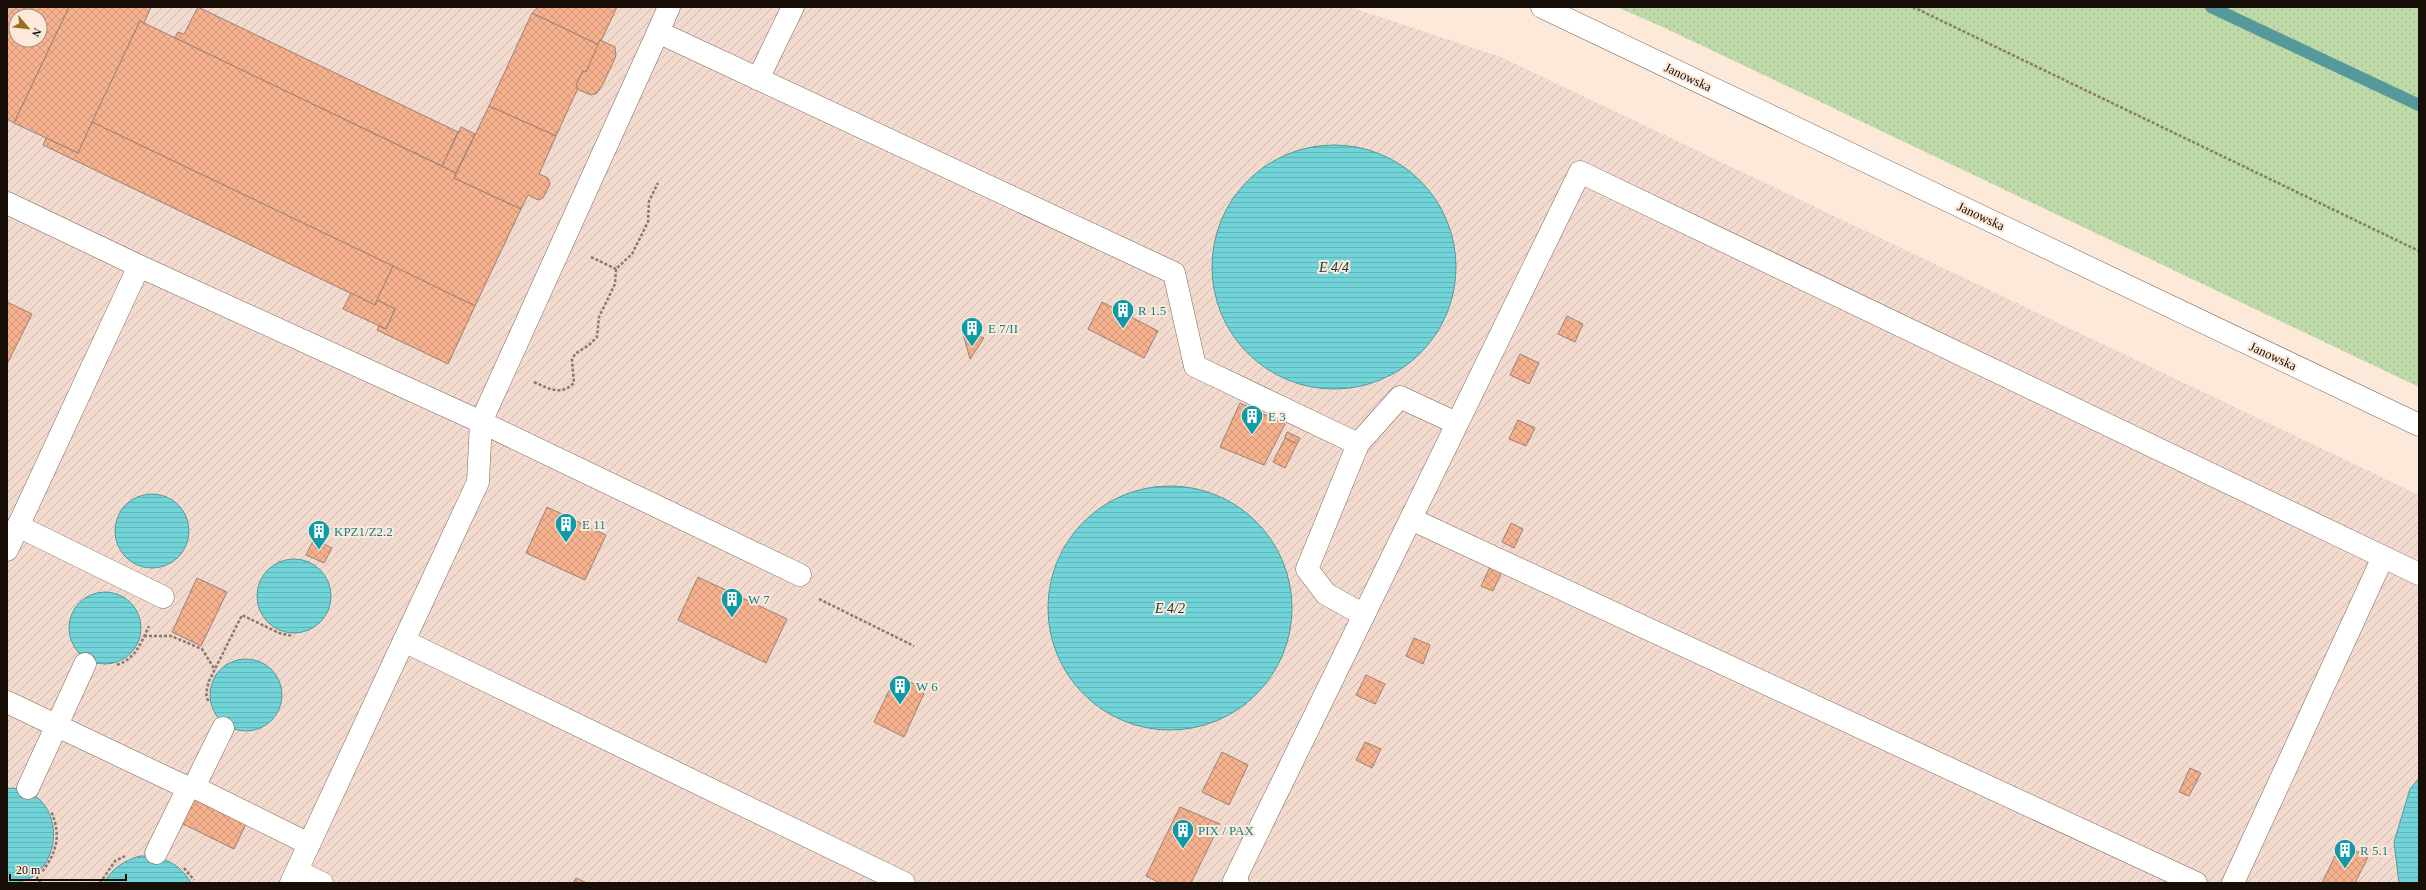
<svg xmlns="http://www.w3.org/2000/svg" width="2426" height="890" viewBox="0 0 2426 890" font-family="'Times New Roman',serif">
<style>
.industrial{fill:url(#industrial-furrows);fill-rule:evenodd}
.grass{fill:url(#grass-dots)}
.water{fill:url(#water-rules);stroke:#56999a}
.lines{fill:none;stroke-linecap:round;stroke-linejoin:round}
.stream{stroke:#56999a;stroke-width:12}
.building{fill:url(#building-cross-hatch);stroke:#9b8173;fill-rule:evenodd}
.minor-casing{stroke:#7c6755;stroke-width:23}
.path{stroke:#87796e;stroke-width:2.5;stroke-dasharray:3 2;stroke-linecap:butt}
.minor{stroke:#fff;stroke-width:22}
.labels{text-anchor:middle;dominant-baseline:central;stroke-width:4;stroke-linejoin:round;paint-order:stroke}
.street-label{font-size:13px;fill:#160e07;stroke:#fde9d9}
.culture-label{font-size:13px;fill:#0d838f;stroke:#fde9d9;text-anchor:start}
.water-label{font-size:14px;font-style:italic;fill:#0d3d3f;stroke:#fde9d9}
</style>
<defs>
<pattern id="industrial-furrows" width="10" height="10" patternUnits="userSpaceOnUse"><rect width="10" height="10" fill="#f2dacf"/><path d="M-1 1l2-2M0 10L10 0M9 11l2-2" fill="none" stroke="#cfbab0"/></pattern>
<pattern id="grass-dots" width="8" height="8" patternUnits="userSpaceOnUse"><rect width="8" height="8" fill="#bedaa8"/><path d="M2 2h.1M6 6h.1" fill="none" stroke="#a3ba8f" stroke-width="1.8" stroke-linecap="round"/></pattern>
<pattern id="water-rules" width="6" height="5" patternUnits="userSpaceOnUse"><rect width="6" height="5" fill="#71d4d9"/><path d="M0 2.5h6" fill="none" stroke="#61b5b9"/></pattern>
<pattern id="building-cross-hatch" width="8" height="8" patternUnits="userSpaceOnUse"><rect width="8" height="8" fill="#f5b18d"/><path d="M0 0l8 8M0 8l8-8" fill="none" stroke="#d19778"/></pattern>
</defs>
<rect width="100%" height="100%" fill="#fde9d9"/>
<!-- industrial -->
<path class="industrial" d="M7,7H1350L1501,57L2419,495V883H7ZM16,16H40V40H16Z"/>
<!-- grass -->
<path class="grass" d="M1617,7H2419V387L1667,29Z"/>
<!-- water -->
<g class="water">
<circle cx="1334" cy="267" r="122"/>
<circle cx="1170" cy="608" r="122"/>
<circle cx="152" cy="531" r="37"/>
<circle cx="294" cy="596" r="37"/>
<circle cx="105" cy="628" r="36"/>
<circle cx="246" cy="695" r="36"/>
<path d="M2419,778V883H2399L2394,842L2410,789Z"/>
<path d="M7,788C73,788 65,886 7,883Z"/>
<path d="M140,856C162,856 180,863 191,883H104C112,868 124,861 140,856Z"/>
</g>
<g class="lines">
<!-- stream -->
<path class="stream" d="M2211,7L2419,105"/>
</g>
<!-- building -->
<g class="building">
<path d="M7,7H69L14,123L7,119ZM16,16H40V40H16Z"/>
<path d="M69,7H151L144,23L140,21L78,153L14,123Z"/>
<path d="M198,7L458,132L442,166L175,38L178,32L184,34Z"/>
<path d="M538,7H617L599,45L532,13Z"/>
<path d="M532,13L599,45L586,72L583,71L576,85L578,88L556,136L489,106Z"/>
<path d="M140,21L456,173L454,178L521,209L475,306L92,122Z"/>
<path d="M600,40L615,47L616,56L603,84L597,93L591,95L579,90L576,85L583,71L586,72Z"/>
<path d="M489,106L556,136L539,174L548,178L550,184L543,198L538,200L528,195L521,209L454,178Z"/>
<path d="M92,122L393,266L375,305L43,145L46,138L78,153Z"/>
<path d="M461,127L475,134L456,173L442,166Z"/>
<path d="M393,266L475,306L448,364L377,330L379,326L386,329L395,309L377,300Z"/>
<path d="M351,293L375,305L377,300L395,309L386,329L343,309Z"/>
<path d="M7,302L32,314L7,364Z"/>
<path d="M1102,302L1158,331L1144,358L1088,329Z"/>
<path d="M1567,316L1583,324L1575,342L1558,334Z"/>
<path d="M962,330L984,338L970,359Z"/>
<path d="M1520,354L1539,363L1529,384L1510,375Z"/>
<path d="M1240,403L1285,424L1264,465L1220,447Z"/>
<path d="M1518,420L1535,428L1526,446L1509,439Z"/>
<path d="M1287,432L1300,438L1297,444L1285,438Z"/>
<path d="M1285,438L1297,444L1285,468L1273,462Z"/>
<path d="M547,507L606,535L585,580L526,553Z"/>
<path d="M1511,523L1523,529L1514,548L1502,542Z"/>
<path d="M314,539L332,548L324,563L306,555Z"/>
<path d="M1490,567L1502,572L1493,591L1481,586Z"/>
<path d="M698,577L787,619L766,663L678,620Z"/>
<path d="M197,578L227,592L201,646L172,632Z"/>
<path d="M1414,638L1430,645L1423,664L1406,656Z"/>
<path d="M1366,675L1385,684L1375,704L1356,695Z"/>
<path d="M896,676L926,689L904,737L874,722Z"/>
<path d="M1365,742L1381,749L1372,768L1356,760Z"/>
<path d="M1222,752L1248,765L1229,805L1202,792Z"/>
<path d="M2190,768L2201,773L2189,796L2179,792Z"/>
<path d="M190,795L247,822L234,849L177,821Z"/>
<path d="M1180,807L1220,824L1191,883H1160L1146,876Z"/>
<path d="M2341,844L2368,857L2355,883H2322Z"/>
<path d="M576,878L587,883H573Z"/>
</g>
<g class="lines">
<!-- minor casing -->
<g class="minor-casing">
<g id="minor">
<path d="M1542,7L2419,425"/>
<path d="M658,32L669,7"/>
<path d="M758,79L793,7"/>
<path d="M7,203L139,266"/>
<path d="M1358,444L1307,569L1326,594L1364,615"/>
<path d="M1411,519L2196,883"/>
<path d="M18,526L163,597"/>
<path d="M7,550L139,266L481,422L800,575"/>
<path d="M404,641L904,883"/>
<path d="M7,702L188,788L194,787L309,844"/>
<path d="M194,787L223,728"/>
<path d="M28,788L85,664"/>
<path d="M156,853L188,788"/>
<path d="M297,871L322,883"/>
<path d="M291,883L478,482L481,422L658,32L1174,273L1195,366L1358,444L1400,397L1456,423"/>
<path d="M1238,883L1234,881L1580,172L2419,574"/>
<path d="M2233,883L2383,557"/>
</g>
</g>
<!-- path -->
<g class="path">
<path d="M1913,7L2419,251"/>
<path d="M591,257L616,269"/>
<path d="M534,382C549,389 561,396 574,383L572,360L575,354L589,345L597,337L599,317L615,284L616,269L632,254L648,222L649,201L658,183"/>
<path d="M819,599L914,646"/>
<path d="M144,636H171L202,649L215,670"/>
<path d="M117,665C136,658 141,643 149,626"/>
<path d="M208,701L206,693L209,681L242,615L279,633L293,636"/>
<path d="M184,868L194,880"/>
<path d="M41,883L37,878C55,857 63,838 51,811"/>
<path d="M100,883L115,861L125,856"/>
</g>
<!-- minor -->
<use href="#minor" class="minor"/>
</g>
<!-- icons -->
<defs>
<g id="building-pin" transform="scale(1.15)"><path d="M0 17L-7.5 6A9.5 9.5 0 1 1 7.5 6Z" fill="#0f9aa8" stroke="#fde9d9"/><path d="M-4-6H4V6H1V3H-1V6H-4ZM-2.5-4.3h1.7v1.8h-1.7ZM.8-4.3h1.7v1.8H.8ZM-2.5-1h1.7V.8h-1.7ZM.8-1h1.7V.8H.8Z" fill="#fff"/></g>
</defs>
<g fill-rule="evenodd">
<use href="#building-pin" x="1123" y="310"/>
<use href="#building-pin" x="972" y="328"/>
<use href="#building-pin" x="1252" y="416"/>
<use href="#building-pin" x="566" y="524"/>
<use href="#building-pin" x="319" y="531"/>
<use href="#building-pin" x="732" y="599"/>
<use href="#building-pin" x="900" y="686"/>
<use href="#building-pin" x="1183" y="830"/>
<use href="#building-pin" x="2345" y="850"/>
</g>
<g class="labels">
<!-- street labels -->
<g class="street-label">
<text transform="translate(1688 77) rotate(25)">Janowska</text>
<text transform="translate(1981 216) rotate(25)">Janowska</text>
<text transform="translate(2273 356) rotate(25)">Janowska</text>
</g>
<!-- culture labels -->
<g class="culture-label">
<text x="1138" y="310">R 1.5</text>
<text x="988" y="328">E 7/II</text>
<text x="1268" y="416">E 3</text>
<text x="582" y="524">E 11</text>
<text x="334" y="531">KPZ1/Z2.2</text>
<text x="748" y="599">W 7</text>
<text x="916" y="686">W 6</text>
<text x="1198" y="830">PIX / PAX</text>
<text x="2360" y="850">R 5.1</text>
</g>
<!-- water labels -->
<g class="water-label">
<text x="1334" y="267">E 4/4</text>
<text x="1170" y="608">E 4/2</text>
</g>
</g>
<!-- border -->
<rect width="2426" height="890" fill="none" stroke="#160e07" stroke-width="16"/>
<!-- north arrow -->
<g transform="translate(28 28) rotate(118)"><circle r="19" fill="#fde9d9" stroke="#a19185"/>
<path d="M0-3L7 15L0 10L-7 15Z" fill="#9e6c21"/>
<text y="-6" font-size="11" font-weight="bold" text-anchor="middle" fill="#160e07">N</text>
</g>
<!-- scale -->
<path d="M10 874v6h116v-6" fill="none" stroke="#160e07" stroke-width="2"/>
<text x="16" y="874" font-size="12" fill="#160e07" stroke="#fde9d9" stroke-width="3" paint-order="stroke">20 m</text>
</svg>
